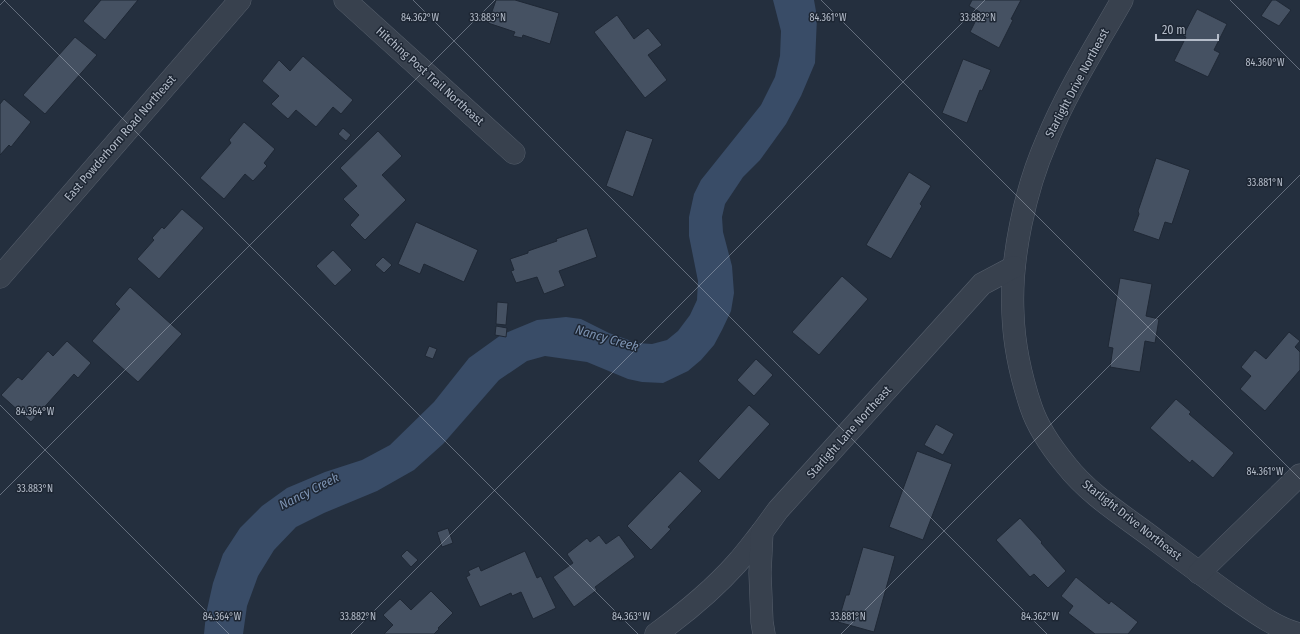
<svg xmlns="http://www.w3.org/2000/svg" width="1300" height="634" viewBox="0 0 1300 634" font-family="'Fira Sans Condensed',sans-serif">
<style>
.water{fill:#394c67}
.building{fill:#455162;stroke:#1f2835}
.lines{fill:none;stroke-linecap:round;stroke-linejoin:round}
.minor-casing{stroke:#565f6c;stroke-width:23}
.minor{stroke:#38414e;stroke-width:22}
.ticks{fill:none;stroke:#b4bcc9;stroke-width:1;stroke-opacity:0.45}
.labels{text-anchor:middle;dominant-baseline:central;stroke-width:3;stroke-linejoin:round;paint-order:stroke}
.street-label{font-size:12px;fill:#b4bcc9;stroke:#1d2633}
.water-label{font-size:13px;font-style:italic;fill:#7c92b1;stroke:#1d2633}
.ticks-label{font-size:10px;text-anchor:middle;fill:#b4bcc9;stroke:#1d2633;stroke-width:3;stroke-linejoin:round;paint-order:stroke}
</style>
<rect width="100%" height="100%" fill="#242f3e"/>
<!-- water -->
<path class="water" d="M773,0H814L817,17L815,63L801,96L786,124L760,160L743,177L725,204L722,217L723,232L732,266L734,293L731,311L722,330L714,345L701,360L688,371L663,383L642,382L628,379L587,362L545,356L527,361L499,380L443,444L414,470L377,491L324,513L296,527L274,550L258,576L247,606L243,634H204L206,614L213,583L223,554L240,528L262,506L287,488L325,472L362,460L390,445L434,402L469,358L501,335L537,320L566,317L581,319L609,333L637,343L652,344L667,340L678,331L690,315L697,300L698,281L689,236V217L694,194L701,180L761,105L775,77L780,56L781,31Z"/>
<!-- building -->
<g class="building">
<path d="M101,0H138L105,40L83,21Z"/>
<path d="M496,0H515L559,13L550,44L523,35L522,38L513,36L515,32L488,23Z"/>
<path d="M972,0H1021L1011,19L1013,20L999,48L970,32L980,12L969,6Z"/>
<path d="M1272,0H1276L1291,10L1279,26L1261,16Z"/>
<path d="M1197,9L1227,24L1214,50L1220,53L1208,77L1174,61L1186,37L1183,36Z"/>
<path d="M617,15L634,39L648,28L662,45L648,55L667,80L645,98L594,32Z"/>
<path d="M75,37L97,55L45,114L23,95Z"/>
<path d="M303,56L353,100L341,114L333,107L316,127L296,110L288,119L271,104L279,96L262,81L279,60L290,71Z"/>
<path d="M963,59L991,70L982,91L980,90L967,123L942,113Z"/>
<path d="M4,99L31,122L11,147L9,145L0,155V104Z"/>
<path d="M244,122L275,149L264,163L267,166L253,181L245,174L224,199L200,178L231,143L229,140Z"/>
<path d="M343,128L351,135L346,141L338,134Z"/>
<path d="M626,130L653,139L633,197L606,186Z"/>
<path d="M378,131L402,156L382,175L406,200L365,240L350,225L359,215L343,199L357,186L340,168Z"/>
<path d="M1156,158L1190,170L1172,224L1165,222L1159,240L1133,231L1139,214L1138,211Z"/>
<path d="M909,172L931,186L920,204L922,206L891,259L866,245Z"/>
<path d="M182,209L204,228L159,279L137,259L154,240L152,238L162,227L164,229Z"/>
<path d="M416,222L478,250L464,282L424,264L420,274L398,264Z"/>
<path d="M587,228L597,257L559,271L565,286L544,294L537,277L516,283L511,271L514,270L510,259L528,253V251L557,241L556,239Z"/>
<path d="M333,250L352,270L335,286L316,266Z"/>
<path d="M383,257L392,265L384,273L375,265Z"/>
<path d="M842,276L868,299L819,355L792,332Z"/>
<path d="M1120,278L1152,284L1146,316L1159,319L1155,343L1145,341L1140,372L1110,367L1113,348L1108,347Z"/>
<path d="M130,287L182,334L138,382L92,341L120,309L115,304Z"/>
<path d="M497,302L508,303L506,325L496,324Z"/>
<path d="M496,326L507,328L506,337L495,335Z"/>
<path d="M1289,332L1300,341L1295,347L1300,352V370L1265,411L1240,389L1251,376L1241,367L1255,350L1266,359Z"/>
<path d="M67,341L91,363L78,378L74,374L31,422L1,395L18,377L22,380L48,351L53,356Z"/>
<path d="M429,346L437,349L433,359L425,356Z"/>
<path d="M756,359L773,375L754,396L737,380Z"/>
<path d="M1176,399L1191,412L1189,414L1234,453L1213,478L1192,460L1190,463L1150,428Z"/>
<path d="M749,405L770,424L719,480L698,461Z"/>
<path d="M936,424L954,434L943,455L924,445Z"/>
<path d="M917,451L952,464L923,540L889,527Z"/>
<path d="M680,471L702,491L668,527L671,529L651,550L627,526Z"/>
<path d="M1020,518L1042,542L1041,543L1066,571L1048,588L1034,574L1030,577L996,540Z"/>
<path d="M448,528L453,543L442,547L437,532Z"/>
<path d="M599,535L606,544L619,535L635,557L595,587L597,590L574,607L553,577L573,563L567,554L587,538L590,542Z"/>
<path d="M863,547L895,556L874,632L838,622L846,595H849Z"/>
<path d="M407,550L418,560L411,567L401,556Z"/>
<path d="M525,551L537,578L541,576L556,608L533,619L521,592L512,596L511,593L480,607L466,577L470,575L468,571L479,566L481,571Z"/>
<path d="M1076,577L1109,604L1111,601L1138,622L1128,634H1095L1068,613L1073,606L1061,596Z"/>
<path d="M431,591L453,613L438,628L439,629L434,634H384L393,625L383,615L400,599L411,610Z"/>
</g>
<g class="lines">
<!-- minor casing -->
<g class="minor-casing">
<g id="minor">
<path d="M345,0L514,153"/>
<path d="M1122,0C1096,46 1067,91 1047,140C1025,190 1010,259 1013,314C1014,345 1021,377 1031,407C1038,428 1052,448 1066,465C1090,496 1126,517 1157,541C1181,559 1205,577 1230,595C1252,610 1273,627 1299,634"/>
<path d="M0,277L240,0"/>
<path d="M1199,573L1300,475"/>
<path d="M656,634C685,613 713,590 737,563C746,553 754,542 762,532"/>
<path d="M764,634L762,622L760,573L762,532L778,510L982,284L1014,267"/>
</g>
</g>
<!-- minor -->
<use href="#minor" class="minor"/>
</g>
<!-- ticks -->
<path class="ticks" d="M4,0L638,634M413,0L1047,634M821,0L1300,479M1230,0L1300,70M0,5L5,0M0,405L229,634M0,495L495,0M351,634L985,0M841,634L1300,175"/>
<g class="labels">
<!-- street labels -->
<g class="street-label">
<text transform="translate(430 76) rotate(42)">Hitching Post Trail Northeast</text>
<text transform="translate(1077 83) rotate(-62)">Starlight Drive Northeast</text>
<text transform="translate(120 138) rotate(-49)">East Powderhorn Road Northeast</text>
<text transform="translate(849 432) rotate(-48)">Starlight Lane Northeast</text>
<text transform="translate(1132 520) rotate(38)">Starlight Drive Northeast</text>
</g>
<!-- water labels -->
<g class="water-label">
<text transform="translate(607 338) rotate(16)">Nancy Creek</text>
<text transform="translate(309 491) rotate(-27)">Nancy Creek</text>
</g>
</g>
<g class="ticks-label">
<text x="420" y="21">84.362°W</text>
<text x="488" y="21">33.883°N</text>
<text x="828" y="21">84.361°W</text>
<text x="978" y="21">33.882°N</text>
<text x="1265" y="66">84.360°W</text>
<text x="1265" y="186">33.881°N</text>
<text x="35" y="415">84.364°W</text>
<text x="1265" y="475">84.361°W</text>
<text x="35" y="492">33.883°N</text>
<text x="358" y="620">33.882°N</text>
<text x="848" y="620">33.881°N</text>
<text x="222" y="620">84.364°W</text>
<text x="631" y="620">84.363°W</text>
<text x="1040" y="620">84.362°W</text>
</g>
<!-- scale -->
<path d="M1156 34v6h62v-6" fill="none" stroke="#b4bcc9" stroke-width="2"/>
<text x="1162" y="34" font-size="12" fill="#b4bcc9" stroke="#1d2633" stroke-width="3" paint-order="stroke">20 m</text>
</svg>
